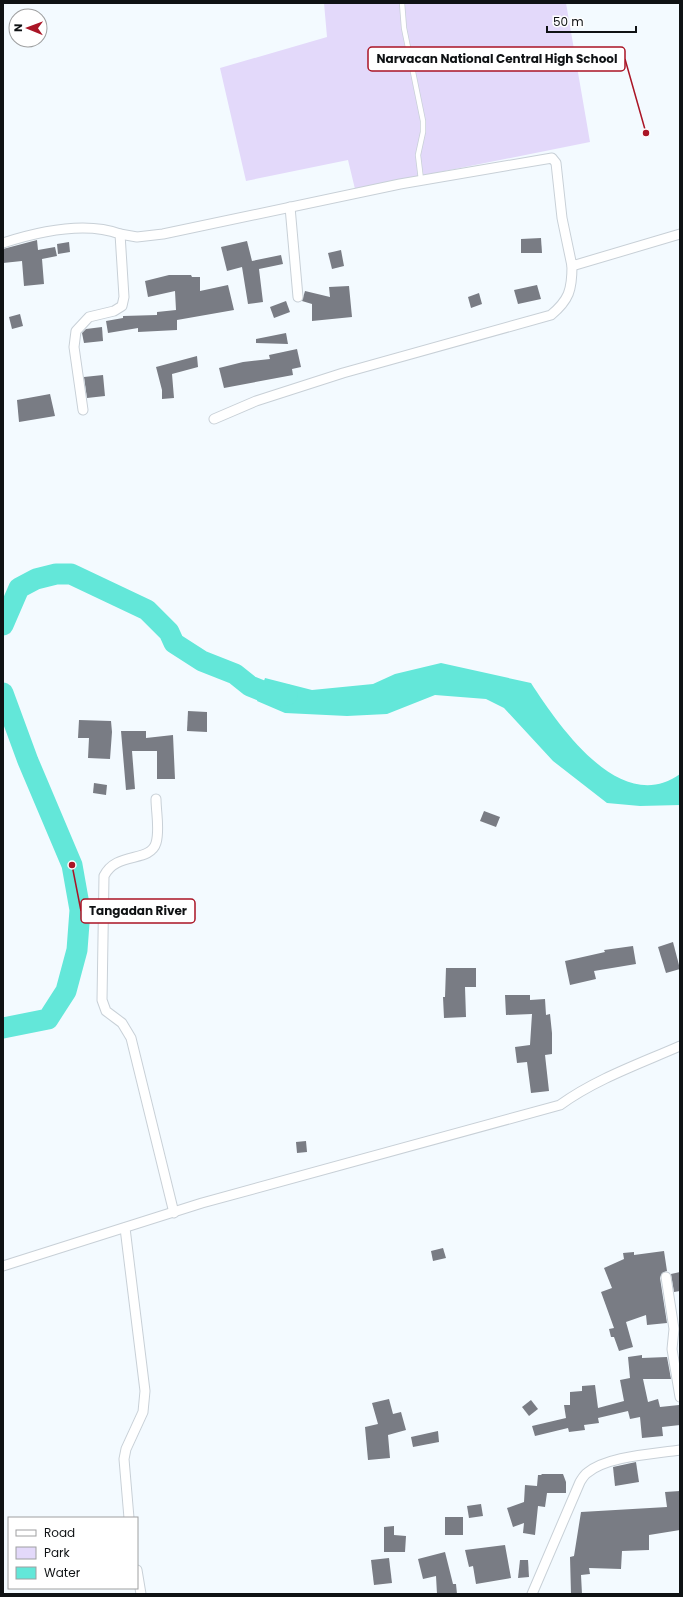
<svg xmlns="http://www.w3.org/2000/svg" width="683" height="1597" viewBox="0 0 683 1597" font-family="Poppins,sans-serif">
<style>
.green{fill:#e3d9fa}
.water{fill:#63e7d9}
.lines{fill:none;stroke-linecap:round;stroke-linejoin:round}
.river{stroke:#63e7d9;stroke-width:21}
.building{fill:#797c84}
.service-casing{stroke:#c8d0d7;stroke-width:6}
.minor-casing{stroke:#c8d0d7;stroke-width:11}
.service{stroke:#fff;stroke-width:4.5}
.minor{stroke:#fff;stroke-width:9}
.leader{fill:none;stroke:#aa1526;stroke-width:1.5}
.callout-dot{fill:#aa1526;stroke:#fff;stroke-width:1.5}
.callout{fill:#fff;stroke:#aa1526;stroke-width:1.5}
.callout-label{font-size:12px;text-anchor:middle;font-weight:bold;fill:#0f1214}
</style>
<rect width="100%" height="100%" fill="#f3faff"/>
<!-- green -->
<path class="green" d="M324,3H566L590,142L355,189L348,160L246,181L220,68L327,37Z"/>
<!-- water -->
<path class="water" d="M441,663L531,683C559,726 621,817 680,774V805L640,806L607,803L553,761L504,708L486,699L435,695L387,714L347,716L285,713L257,701L265,678L312,690L373,684L395,674Z"/>
<g class="lines">
<!-- river -->
<g class="river">
<path d="M3,625L19,588L36,579L56,574H71L147,610L169,632L174,643L202,661L235,674L250,686L275,696L287,695"/>
<path d="M3,693L28,761L72,865L80,910L77,950L66,991L48,1019L3,1028"/>
</g>
</g>
<!-- building -->
<g class="building">
<path d="M541,238L542,253H521V239Z"/>
<path d="M37,240L38,250L55,247L57,256L42,259L44,284L24,286L22,261L3,263V249Z"/>
<path d="M247,241L252,261L281,255L283,264L259,269L263,302L248,304L242,267L227,271L221,247Z"/>
<path d="M69,242L70,252L58,254L57,244Z"/>
<path d="M341,250L344,266L332,269L328,253Z"/>
<path d="M169,275H191L192,277H200V291L228,285L234,310L177,320V330L138,332V328L108,333L106,321L123,318V316L157,315V312L176,310L175,291L148,297L145,281Z"/>
<path d="M537,285L541,299L518,304L514,290Z"/>
<path d="M349,286L352,317L312,321V304L302,301L305,291L330,297L329,287Z"/>
<path d="M479,293L482,304L471,308L468,297Z"/>
<path d="M286,301L290,312L274,318L270,307Z"/>
<path d="M20,314L23,326L12,329L9,317Z"/>
<path d="M102,327L103,341L84,343L82,333L86,329Z"/>
<path d="M286,333L288,344L256,343V339Z"/>
<path d="M297,349L301,367L292,369L293,375L224,388L219,368L243,362L270,359L269,355Z"/>
<path d="M197,356L198,367L172,374L174,398L162,399V390L156,367Z"/>
<path d="M103,375L105,396L87,398L84,377Z"/>
<path d="M50,394L55,416L19,422L17,400Z"/>
<path d="M188,711L207,712V732L187,731Z"/>
<path d="M79,720L111,721L112,732L110,759L88,758L89,738H78Z"/>
<path d="M121,731H146V738L173,735L175,779H157V751H132L135,789L126,790Z"/>
<path d="M94,783L107,785L106,795L93,793Z"/>
<path d="M484,811L500,817L496,827L480,821Z"/>
<path d="M673,942L680,969L666,973L658,947Z"/>
<path d="M633,946L636,964L594,971L596,979L570,985L565,961L605,952L604,950Z"/>
<path d="M446,968H476V987H465L466,1017L444,1018L443,997H445Z"/>
<path d="M505,995H530V1000L545,999L546,1015L550,1014L552,1033V1054L545,1055L549,1091L531,1093L527,1062L517,1063L515,1047L530,1045L532,1014L506,1015Z"/>
<path d="M306,1141L307,1152L297,1153L296,1142Z"/>
<path d="M443,1248L446,1258L433,1261L431,1251Z"/>
<path d="M664,1251L667,1271L662,1273L660,1278L667,1323L647,1325L646,1315L626,1322L633,1347L619,1351L614,1337H611L609,1329L614,1328L601,1292L612,1288L604,1268L624,1259L623,1253L634,1252V1255Z"/>
<path d="M680,1272V1291L674,1292L671,1274Z"/>
<path d="M642,1355V1358L667,1357L671,1379H643L648,1402L658,1399L660,1407L679,1405L680,1425L662,1427L663,1436L642,1438L640,1417L630,1419L628,1411L598,1418L599,1423L584,1425L585,1430L569,1432L568,1428L535,1436L532,1426L566,1418L564,1405H570V1392L582,1391V1386L595,1385L598,1408L624,1401L620,1380L630,1378L628,1357Z"/>
<path d="M389,1399L393,1414L401,1412L406,1430L388,1435L390,1458L368,1460L365,1427L378,1424L372,1403Z"/>
<path d="M531,1400L538,1409L529,1416L522,1407Z"/>
<path d="M438,1431L439,1442L413,1447L411,1437Z"/>
<path d="M636,1462L639,1482L615,1486L613,1467Z"/>
<path d="M541,1474H563L566,1482V1493H547L545,1507L538,1506L535,1535L523,1533L524,1523L513,1527L507,1508L524,1502L525,1485L537,1486L538,1475H542Z"/>
<path d="M680,1491V1530L649,1535V1550L622,1551L621,1569L589,1568L590,1574L581,1575L582,1594H571L570,1557L574,1556L581,1512L667,1507L665,1492Z"/>
<path d="M481,1504L483,1516L469,1518L467,1506Z"/>
<rect x="445" y="1517" width="18" height="18"/>
<path d="M394,1526V1535L406,1536L405,1552H384V1527Z"/>
<path d="M505,1545L511,1578L476,1584L473,1566L469,1567L465,1550Z"/>
<path d="M445,1552L453,1584H456L457,1594H437L436,1576L423,1579L418,1559Z"/>
<path d="M389,1558L392,1583L374,1585L371,1560Z"/>
<path d="M520,1560H528L529,1577L518,1578Z"/>
</g>
<g class="lines">
<!-- service casing -->
<g class="service-casing">
<path id="service" d="M402,3L404,28L423,121V132L418,155L421,180"/>
</g>
<!-- minor casing -->
<g class="minor-casing">
<g id="minor">
<path d="M290,207L298,297"/>
<path d="M120,234L137,237L163,234L400,184L552,158L556,163L562,218L572,266L680,234"/>
<path d="M3,243C37,232 85,221 120,234L124,297L122,306L114,311L89,317L76,331L74,347L83,410"/>
<path d="M214,419L256,401L343,373L551,315C569,300 572,290 572,266"/>
<path d="M156,799C156,812 160,830 156,843C150,863 116,851 104,876L102,1000L106,1011L122,1023L131,1038L174,1213"/>
<path d="M125,1228L145,1391L143,1412L126,1449L124,1459L129,1518"/>
<path d="M3,1266L202,1203L560,1105C596,1079 639,1064 680,1046"/>
<path d="M666,1277L674,1329L672,1349L680,1397"/>
<path d="M137,1570L141,1594"/>
<path d="M532,1594L580,1482C582,1479 584,1475 587,1473C607,1456 654,1454 680,1450"/>
</g>
</g>
<!-- service -->
<use href="#service" class="service"/>
<!-- minor -->
<use href="#minor" class="minor"/>
</g>
<!-- callouts -->
<path class="leader" d="M646 133L625 59M72 865L81 911"/>
<g class="callout-dot">
<circle cx="646" cy="133" r="4"/>
<circle cx="72" cy="865" r="4"/>
</g>
<g class="callout">
<rect x="368" y="47" width="257" height="24" rx="4"/>
<rect x="81" y="899" width="114" height="24" rx="4"/>
</g>
<g class="callout-label">
<text x="497" y="63">Narvacan National Central High School</text>
<text x="138" y="915">Tangadan River</text>
</g>
<!-- border -->
<rect width="683" height="1597" fill="none" stroke="#0f1214" stroke-width="8"/>
<!-- legend -->
<rect x="8" y="1517" width="130" height="72" fill="#ffffff" stroke="#9fa0a1"/>
<rect x="16" y="1530" width="20" height="6" fill="#ffffff" stroke="#9fa0a1"/>
<text x="44" y="1537" font-size="12" fill="#0f1214">Road</text>
<rect x="16" y="1547" width="20" height="12" fill="#e3d9fa" stroke="#9fa0a1"/>
<text x="44" y="1557" font-size="12" fill="#0f1214">Park</text>
<rect x="16" y="1567" width="20" height="12" fill="#63e7d9" stroke="#9fa0a1"/>
<text x="44" y="1577" font-size="12" fill="#0f1214">Water</text>
<!-- north arrow -->
<g transform="translate(28 28) rotate(271)"><circle r="19" fill="#ffffff" stroke="#9fa0a1"/>
<path d="M0-3L7 15L0 10L-7 15Z" fill="#aa1526"/>
<text y="-6" font-size="11" font-weight="bold" text-anchor="middle" fill="#0f1214">N</text>
</g>
<!-- scale -->
<path d="M547 26v6h89v-6" fill="none" stroke="#0f1214" stroke-width="2"/>
<text x="553" y="26" font-size="12" fill="#0f1214" stroke="#ffffff" stroke-width="3" paint-order="stroke">50 m</text>
</svg>
